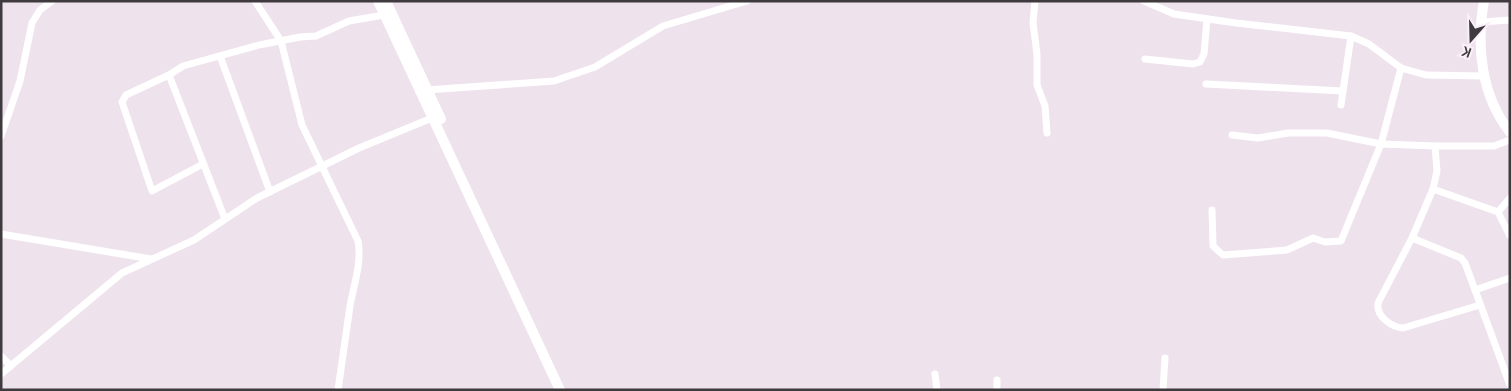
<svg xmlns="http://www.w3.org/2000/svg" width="1511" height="391" viewBox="0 0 1511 391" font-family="Cabin,sans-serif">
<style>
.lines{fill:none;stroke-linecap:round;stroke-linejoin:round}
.street{stroke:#fff;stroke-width:7}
.secondary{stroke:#fff;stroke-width:10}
</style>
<rect width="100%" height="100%" fill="#eee2ed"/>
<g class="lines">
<!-- street -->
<g class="street">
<path d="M255,1L281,41L302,125L358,241C362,262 354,284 350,306C346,334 342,362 338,390"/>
<path d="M1035,1L1033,23L1037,54V85L1045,106L1047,133"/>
<path d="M1144,1L1174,14L1236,23L1351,36L1369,44L1401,68L1426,75L1484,76"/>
<path d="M1482,22L1510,20"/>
<path d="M220,56L270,192"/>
<path d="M1145,59L1193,64L1200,62L1204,54L1207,19"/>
<path d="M169,75L126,95L122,102L152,191L203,164"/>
<path d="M1206,84L1343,91"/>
<path d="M427,90L554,81L595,67L663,26L747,1"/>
<path d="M1341,105L1351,36"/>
<path d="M1232,135L1258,138L1288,133H1327L1381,144L1435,146H1494L1510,140"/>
<path d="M1,136L20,81L32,23L40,10L52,1"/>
<path d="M1435,146L1437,171L1433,189L1412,238L1378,303C1376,316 1391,327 1403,328L1480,305"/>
<path d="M1433,189L1498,212"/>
<path d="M1510,198L1498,212L1510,236"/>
<path d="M1212,210L1213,246L1223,255L1287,250L1313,238L1325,242L1341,241L1381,144L1401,68"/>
<path d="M225,219L169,75L183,66L259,45L300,37L316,36L349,21L384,15"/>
<path d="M1,234L151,259"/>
<path d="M1412,238L1461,258L1465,263L1475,290"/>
<path d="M1510,278L1475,290L1510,385"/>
<path d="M1,356L11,366"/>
<path d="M1,374L122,273L194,240L257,198L359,148L432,118"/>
<path d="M935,374L937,390"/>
<path d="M997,380V390"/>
<path d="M1163,390L1165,358"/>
</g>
<!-- secondary -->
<g class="secondary">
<path d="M378,1L560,390"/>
<path d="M386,1L441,119"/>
<path d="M1484,1C1476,45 1481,96 1510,132"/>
</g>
</g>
<!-- border -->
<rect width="1511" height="391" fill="none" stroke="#3f3a3e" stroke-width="5"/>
<!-- north arrow -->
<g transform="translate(1471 40) rotate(200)" stroke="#fbf0fa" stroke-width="4" paint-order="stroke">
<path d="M0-4L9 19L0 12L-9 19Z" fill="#3f3a3e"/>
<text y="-8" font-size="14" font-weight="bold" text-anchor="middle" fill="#3f3a3e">K</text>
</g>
</svg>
